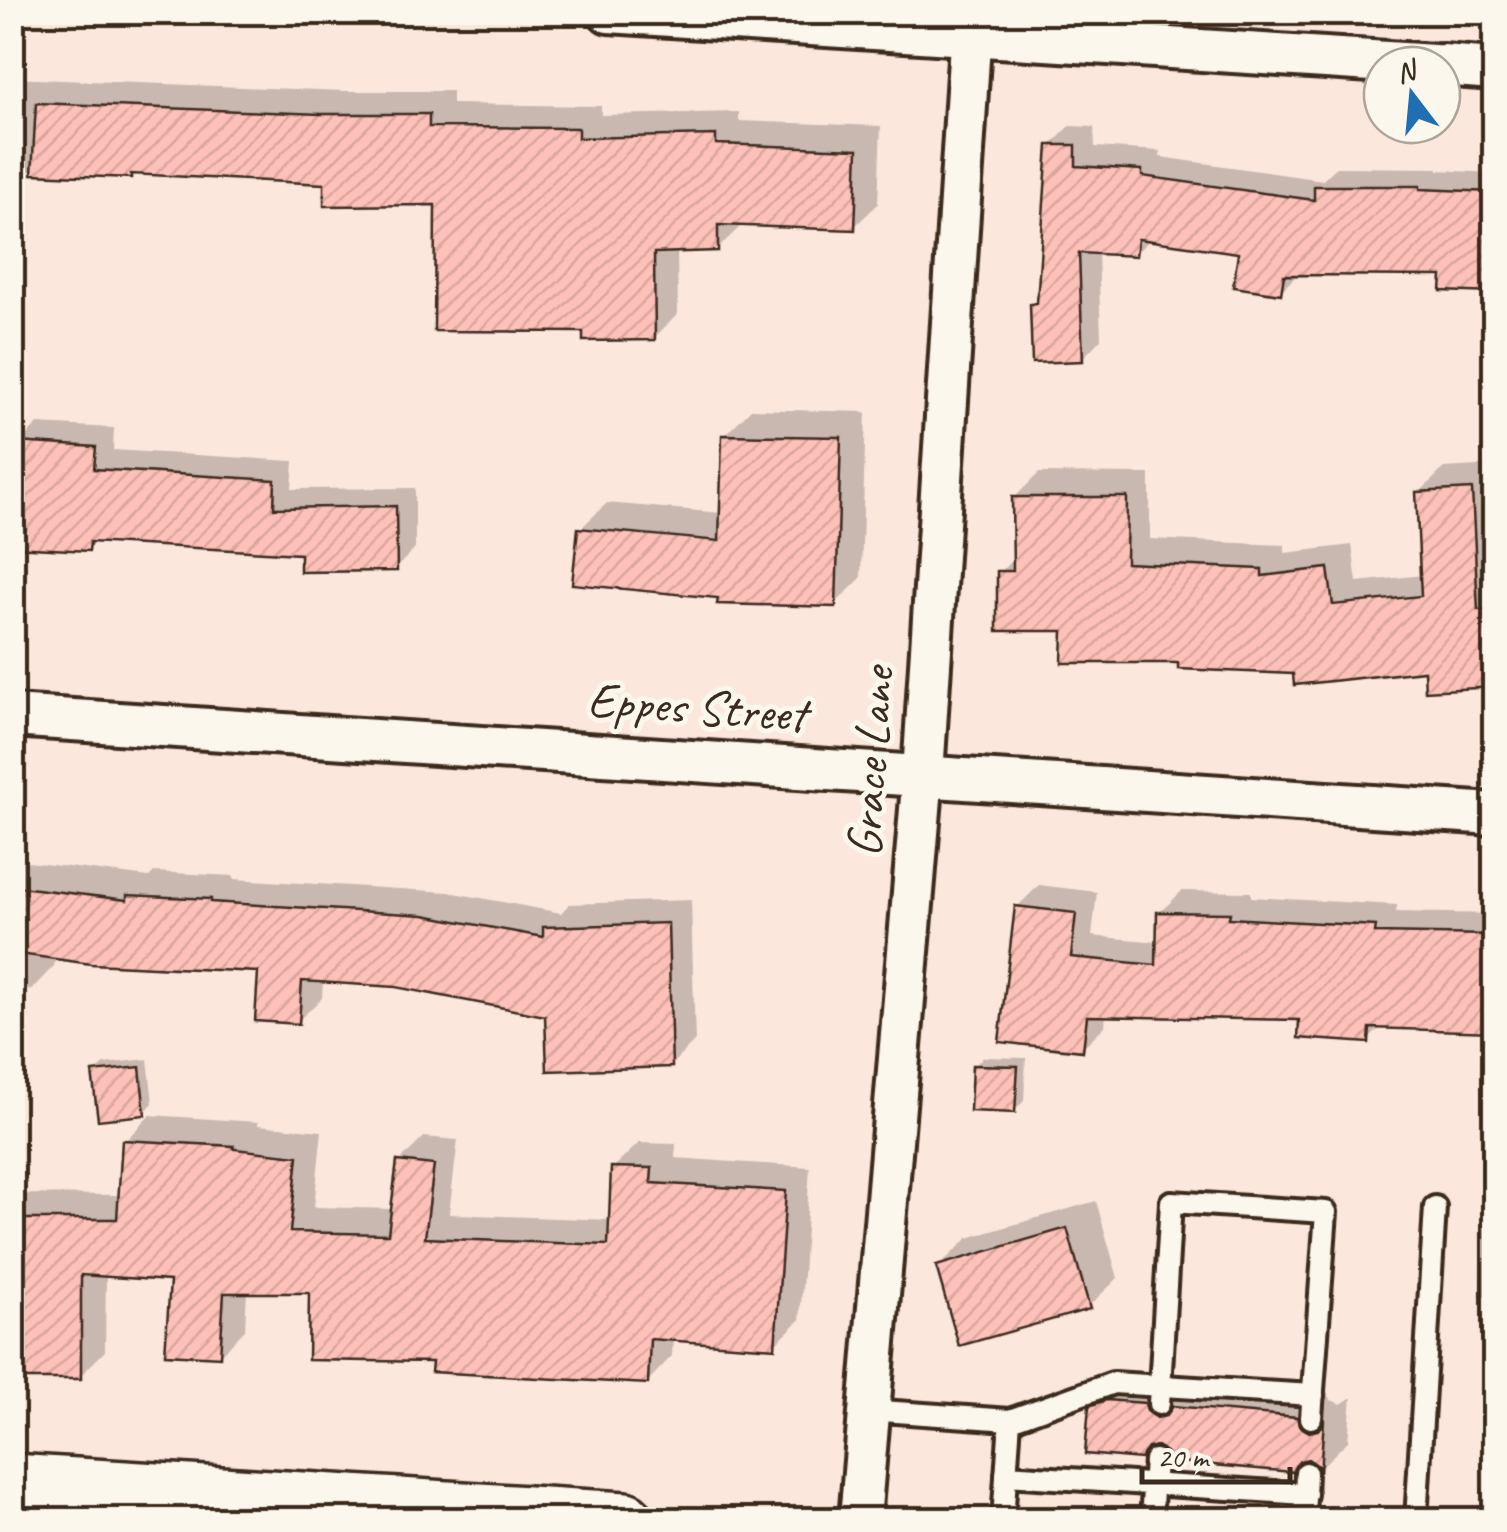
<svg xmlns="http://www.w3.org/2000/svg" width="1507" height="1532" viewBox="0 0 1507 1532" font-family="Caveat,sans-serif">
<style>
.shadow{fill:#0003}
.building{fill:url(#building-hatch);stroke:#3b2a1e;stroke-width:2.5}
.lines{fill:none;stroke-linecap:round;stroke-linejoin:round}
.lane-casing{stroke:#3b2a1e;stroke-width:28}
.street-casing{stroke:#3b2a1e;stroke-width:48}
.secondary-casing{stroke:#3b2a1e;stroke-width:62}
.lane{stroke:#fbf7ec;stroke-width:20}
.street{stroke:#fbf7ec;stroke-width:40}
.secondary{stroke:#fbf7ec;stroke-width:55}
.labels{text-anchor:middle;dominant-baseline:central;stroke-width:10;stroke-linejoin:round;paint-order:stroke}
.street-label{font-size:50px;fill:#3b2a1e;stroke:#fbf7ec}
</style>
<defs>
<pattern id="building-hatch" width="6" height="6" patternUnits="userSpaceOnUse" patternTransform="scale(2.5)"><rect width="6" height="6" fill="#fdc1b9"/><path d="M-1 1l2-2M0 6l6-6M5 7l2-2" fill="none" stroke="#daa69f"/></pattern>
</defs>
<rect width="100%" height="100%" fill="#fce7dd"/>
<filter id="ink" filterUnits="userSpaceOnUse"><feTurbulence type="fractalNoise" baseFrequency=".01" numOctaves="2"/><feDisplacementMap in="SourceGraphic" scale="20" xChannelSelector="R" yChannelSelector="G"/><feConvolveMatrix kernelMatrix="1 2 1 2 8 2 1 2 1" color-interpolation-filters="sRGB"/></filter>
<g filter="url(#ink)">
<!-- shadow -->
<g class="shadow">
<path d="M12,78L346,91H452V104L601,106V115L739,112V121L881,126L878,204L854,227L743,224L717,249L677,250L678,314L654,338L438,203L327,182L134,171L130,176L12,170Z"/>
<path d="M1070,126L1094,127L1095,147L1161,151L1160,157L1323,180L1336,167L1438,168V170L1494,173V291L1444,289V274L1299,273L1281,291L1240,251L1151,238L1135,254L1098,251L1101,339L1082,359L1033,305L1040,297L1050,146Z"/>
<path d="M751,409L866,412L861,578L835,604L720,596L580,529L607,503L722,513L724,436Z"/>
<path d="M38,424L114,428L113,450L294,461L292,489L415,488V549L396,568L302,551L97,540L88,549L19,443Z"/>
<path d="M1494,465V685L1428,688L1427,668L1295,671L1181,660L1065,628L1000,572L1015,557L1014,498L1039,473L1150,474V539L1285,545V553L1352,545L1357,582L1423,575L1419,493L1444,468Z"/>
<path d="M12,860L149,877L154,872L234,876V879L449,892L561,913L569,904L691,900L695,1041L671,1065L548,1014L396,985L323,980L322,998L298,1021L260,970L56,957L54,966L31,990L12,987Z"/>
<path d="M1039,885L1097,892L1092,936L1159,942V913L1182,891L1251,892V897L1397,905L1396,912L1494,914V1029L1382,1026L1368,1040L1302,1017L1106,1014L1105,1026L1082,1048L1017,907Z"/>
<path d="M983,1057L1026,1058L1024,1101L1014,1111L974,1066Z"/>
<path d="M148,1059L153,1103L144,1113L95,1073L104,1064Z"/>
<path d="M150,1115L258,1122V1125L322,1131L314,1207L393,1209L399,1162L424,1137L458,1140L449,1214L611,1220L613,1168L639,1143L676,1144L675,1158L810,1167L800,1320L774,1345L673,1338L672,1356L647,1382L434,1360L312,1290H247L245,1330L220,1355L172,1279L106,1275L105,1351L80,1376H12V1194L121,1195L125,1141Z"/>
<path d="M1494,1197V1296H1480L1482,1209Z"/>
<path d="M1096,1201L1118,1278L1089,1306L939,1266L968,1238Z"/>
<path d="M1137,1372L1174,1375L1179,1387L1194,1388L1204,1378L1326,1389L1331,1400L1341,1404L1352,1397L1348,1441L1320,1468L1316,1460L1302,1458L1291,1469L1169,1452L1157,1444L1140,1456L1091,1407L1121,1378Z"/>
</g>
<!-- building -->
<g class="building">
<path d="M36,103L321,114H429V127L578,128V138L716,135V144L858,149L855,230L718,225V251L654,253L655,340L583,341V332L434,331L435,205L324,206V184L131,174V178L32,174Z"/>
<path d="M1048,145H1076V166L1142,170V176L1314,200V186H1420V189L1494,192V293L1441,291L1442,276L1284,275L1281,294L1233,287L1238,253L1138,239L1136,256L1079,253L1083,361L1032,363L1030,304L1037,303Z"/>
<path d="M722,435L841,437L836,607L717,604L718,598L572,584L578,528L719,541Z"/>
<path d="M16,442L96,447L94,469L275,480L274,508L396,506L397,571L300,572V554L90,542L89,551L12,547Z"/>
<path d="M1472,489L1478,610L1494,609V687L1425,691L1424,671L1294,685L1293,674L1178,669V663H1062L1063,631H997V571H1013L1012,497H1127L1126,563L1262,569V576L1328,568L1333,605L1421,596L1416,492Z"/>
<path d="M12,886L127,900V895L211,899V902L424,915L543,937V927L668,923L672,1067L547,1071L545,1016L396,987L302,981L299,1024L255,1021L258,972L91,964L12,953Z"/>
<path d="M1015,906L1076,913L1071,957L1156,965L1157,912L1230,913L1229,918L1376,926L1375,933L1494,935V1032L1370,1028L1369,1043L1298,1038L1299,1020L1087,1016L1083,1051L999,1042Z"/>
<path d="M972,1065L1018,1066L1015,1113L970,1111Z"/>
<path d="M140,1067L145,1115L98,1120L92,1072Z"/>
<path d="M122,1140L234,1146V1149L298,1156L290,1232L388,1234L397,1161L434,1165L425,1238L608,1245L611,1167L652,1168L651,1183L786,1191L775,1348L650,1339L648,1384L431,1372L432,1362L308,1360L309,1293H224L220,1357L165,1354L170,1281L81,1275V1379H12V1219H117Z"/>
<path d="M1067,1228L1090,1309L959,1346L936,1266Z"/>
<path d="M1106,1400L1145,1403L1147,1411L1157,1418L1166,1416L1173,1406L1297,1417L1299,1425L1309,1432L1318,1430L1324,1420L1320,1473L1318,1466L1308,1459L1299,1461L1292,1472L1169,1461L1167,1453L1157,1446L1148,1448L1141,1459L1085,1454L1089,1406Z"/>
</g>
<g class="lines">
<!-- lane casing -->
<g class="lane-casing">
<g id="lane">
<path d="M1159,1404L1171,1202L1326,1212L1311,1418"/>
<path d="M867,1410L1010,1420L1113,1383L1313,1395"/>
<path d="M1006,1475L1306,1494"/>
<path d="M1003,1520L1010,1420"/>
<path d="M1151,1520L1155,1460"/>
<path d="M1304,1520L1306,1473"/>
<path d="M1416,1520L1435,1207"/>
</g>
</g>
<!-- street casing -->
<g class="street-casing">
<g id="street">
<path d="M609,12L1434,65"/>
<path d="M1442,65L1494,69"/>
<path d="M12,716L1494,814"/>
<path d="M860,1520L923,774L972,12"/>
</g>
</g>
<!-- secondary casing -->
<g class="secondary-casing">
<path id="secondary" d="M12,1482L625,1520"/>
</g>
<!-- lane -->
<use href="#lane" class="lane"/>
<!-- street -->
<use href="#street" class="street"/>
<!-- secondary -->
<use href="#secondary" class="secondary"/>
</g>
</g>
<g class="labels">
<!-- street labels -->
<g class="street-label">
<text transform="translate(697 707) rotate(4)">Eppes Street</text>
<text transform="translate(870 762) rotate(-86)">Grace Lane</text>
</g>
</g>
<!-- margin -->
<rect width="1507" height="1532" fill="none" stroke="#fbf7ec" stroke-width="50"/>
<rect x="25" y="25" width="1457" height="1482" fill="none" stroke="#3b2a1e" stroke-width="4" filter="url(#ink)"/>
<!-- north arrow -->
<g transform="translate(1412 95) rotate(344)"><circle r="48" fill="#fbf7ec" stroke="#aea59a" stroke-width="2.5"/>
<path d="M0-8L18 38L0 25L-18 38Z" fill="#1f6fb2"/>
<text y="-15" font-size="28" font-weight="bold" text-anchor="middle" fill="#3b2a1e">N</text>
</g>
<!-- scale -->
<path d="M1142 1467v15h148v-15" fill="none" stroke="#3b2a1e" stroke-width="5"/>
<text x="1157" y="1467" font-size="30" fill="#3b2a1e" stroke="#fbf7ec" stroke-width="8" paint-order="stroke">20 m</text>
</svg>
